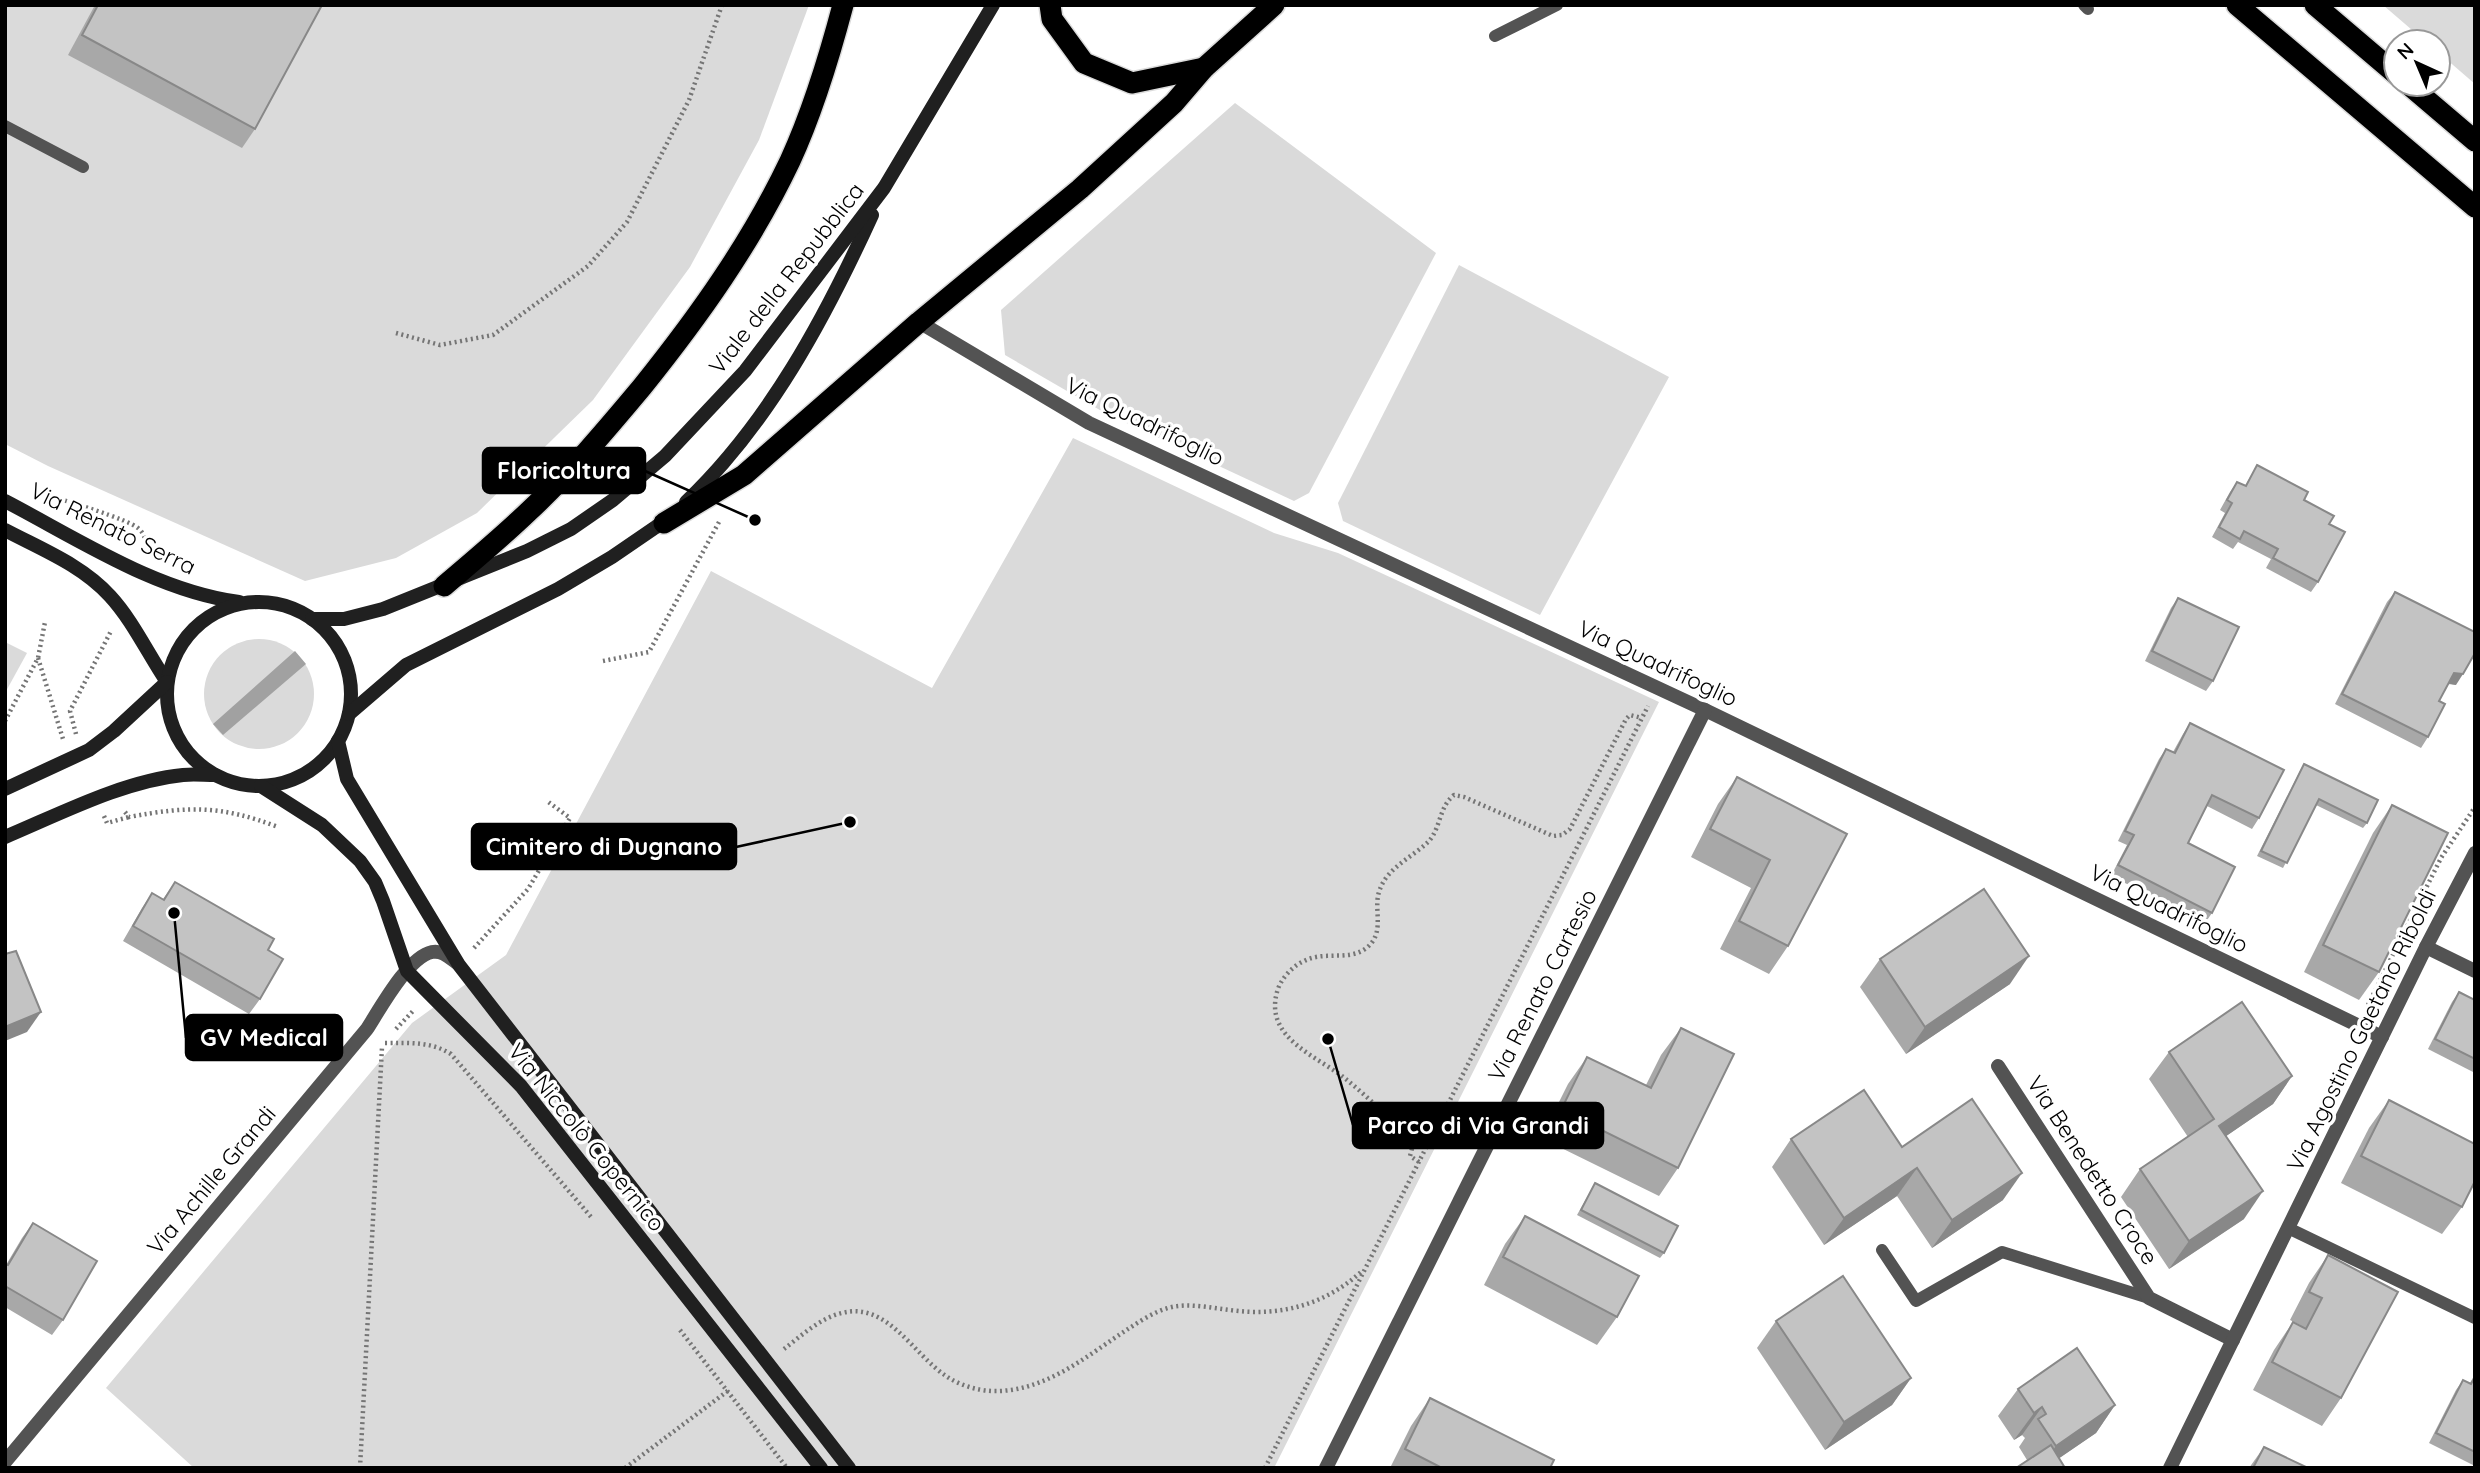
<svg xmlns="http://www.w3.org/2000/svg" width="2480" height="1473" viewBox="0 0 2480 1473" font-family="Quicksand,sans-serif">
<style>
.green{fill:#dadada}
.water{fill:#a1a1a1}
.lines{fill:none;stroke-linecap:round;stroke-linejoin:round}
.highway-casing{stroke:#dbdbdb;stroke-width:24}
.path{stroke:#757575;stroke-width:4.5;stroke-dasharray:2 3.5;stroke-linecap:butt}
.lane{stroke:#535353;stroke-width:12}
.street{stroke:#535353;stroke-width:14}
.secondary{stroke:#202020;stroke-width:14}
.highway{stroke:#000;stroke-width:21}
.wall{fill:#a8a8a8}
.shaded-wall{fill:#888}
.building{fill:#c3c3c3;stroke:#888;stroke-width:2}
.labels{text-anchor:middle;dominant-baseline:central;stroke-width:7;stroke-linejoin:round;paint-order:stroke}
.street-label{font-size:23px;fill:#000;stroke:#fff}
.leader{fill:none;stroke:#000;stroke-width:2.5}
.callout-dot{fill:#000;stroke:#fff;stroke-width:2.5}
.callout{fill:#000;stroke:#000;stroke-width:2.5}
.callout-label{font-size:24px;text-anchor:middle;font-weight:bold;fill:#fff}
</style>
<rect width="100%" height="100%" fill="#fff"/>
<!-- green -->
<g class="green">
<path d="M5,5H809L759,140L690,267L593,400L477,513L396,558L305,581L48,466L5,444Z"/>
<path d="M2383,5H2475V84L2438,52V42H2426Z"/>
<path d="M1235,103L1436,253L1309,493L1294,501L1105,413L1005,355L1001,310Z"/>
<path d="M1459,265L1669,377L1540,615L1343,521L1338,503Z"/>
<path d="M1073,438L1274,533L1338,553L1659,702L1274,1468H194L106,1388L412,1023L506,955L711,571L932,688Z"/>
<circle cx="259" cy="694" r="55"/>
<path d="M5,642L27,653L5,693Z"/>
</g>
<!-- water -->
<path class="water" d="M295,651L306,664L223,735L213,724Z"/>
<g class="lines">
<!-- highway casing -->
<g class="highway-casing">
<g id="highway">
<path d="M1050,5L1052,19L1084,63L1132,83L1204,68"/>
<path d="M2237,5L2475,207"/>
<path d="M2315,5L2396,74"/>
<path d="M2408,84L2475,141"/>
<path d="M664,523L744,475L919,322L1080,189L1174,103L1204,68L1274,5"/>
<path d="M444,586C472,562 501,538 528,512C569,474 606,430 642,387C699,316 751,243 790,161C813,111 829,58 843,5"/>
</g>
</g>
<!-- path -->
<g class="path">
<path d="M396,333L440,345L493,335L588,266L627,222L689,100L722,5"/>
<path d="M44,494C62,500 129,519 139,529C145,534 146,542 146,549"/>
<path d="M38,658L63,739"/>
<path d="M603,661L649,652L719,522"/>
<path d="M5,721L38,658L45,622"/>
<path d="M76,734L70,711L111,631"/>
<path d="M125,812L129,817C189,806 220,805 278,827"/>
<path d="M104,816L107,823L129,817"/>
<path d="M474,948L528,889L570,818L547,801"/>
<path d="M2368,1005L2441,858L2475,807"/>
<path d="M396,1029L414,1010"/>
<path d="M385,1043C409,1043 430,1041 451,1054L592,1218"/>
<path d="M1419,1162L1410,1156L1413,1145L1411,1138C1390,1119 1369,1098 1347,1080C1318,1056 1264,1039 1277,992C1280,980 1292,966 1304,961C1327,949 1356,965 1373,941C1383,925 1373,906 1380,889C1388,867 1413,857 1429,841C1441,827 1439,807 1454,795L1464,797L1553,836L1562,835L1570,829L1626,719L1630,715L1642,718"/>
<path d="M680,1330L787,1468"/>
<path d="M784,1349C801,1336 820,1318 842,1313C887,1301 914,1355 946,1376C959,1385 976,1390 991,1391C1043,1393 1084,1358 1125,1331C1139,1322 1154,1311 1172,1307C1190,1303 1211,1308 1230,1310C1280,1317 1325,1305 1362,1271"/>
<path d="M360,1468L382,1047"/>
<path d="M625,1468L729,1390"/>
<path d="M1265,1468L1648,706"/>
</g>
<!-- lane -->
<g class="lane">
<path d="M2084,5L2088,9"/>
<path d="M1495,36L1557,5"/>
<path d="M5,126L83,167"/>
<path d="M2288,1228L2475,1318"/>
<path d="M1882,1250L1916,1301L2002,1252L2149,1298"/>
</g>
<!-- street -->
<g class="street">
<path d="M919,322L1089,423L1705,710L2382,1037"/>
<path d="M2426,947L2475,971"/>
<path d="M1998,1066L2149,1298L2233,1340"/>
<path d="M5,1462L367,1029C380,1009 408,957 432,952C442,950 449,957 457,963"/>
<path d="M1326,1468L1705,710"/>
<path d="M2170,1468L2426,947L2475,853"/>
</g>
<!-- secondary -->
<g class="secondary">
<path d="M5,501C78,539 156,591 239,602"/>
<path d="M686,502C769,423 825,318 872,215"/>
<path d="M5,530C41,549 82,565 110,596C133,621 148,654 167,682"/>
<circle cx="259" cy="694" r="92"/>
<path d="M312,619H344L383,609L527,551L571,529L613,500L665,456L745,371L884,188L993,5"/>
<path d="M349,714L406,665L558,589L612,557L669,518"/>
<path d="M338,741L347,779L459,965L849,1468"/>
<path d="M261,786L322,825L360,861L375,882L383,901L407,971L521,1086L821,1468"/>
<path d="M5,789L89,750L114,731L167,682"/>
<path d="M5,837C60,814 123,781 183,775C193,774 204,775 215,775"/>
</g>
<!-- highway -->
<use href="#highway" class="highway"/>
</g>
<!-- wall -->
<g class="wall">
<path d="M95,5H322L255,129L242,148L68,55Z"/>
<path d="M2257,465L2304,500L2329,524L2318,582L2311,592L2266,568L2271,559L2238,542L2233,549L2212,537L2225,513L2220,510L2230,492L2237,482L2245,486Z"/>
<path d="M2395,592L2456,685L2448,684L2439,701L2428,737L2421,748L2335,704L2387,602Z"/>
<path d="M2178,598L2213,681L2206,691L2145,661L2171,608Z"/>
<path d="M2190,723L2259,818L2252,829L2207,806L2188,843L2212,913L2205,923L2111,876L2127,845L2118,841L2159,759L2166,749L2173,752L2183,734Z"/>
<path d="M2304,764L2367,823L2363,828L2316,805L2283,868L2257,856L2301,769Z"/>
<path d="M1737,777L1847,834L1788,946L1769,974L1720,949L1751,888L1691,857L1718,804Z"/>
<path d="M2392,805L2379,972L2359,1000L2304,972L2373,833Z"/>
<path d="M175,882L268,950L260,999L249,1014L123,941L142,908L152,893L163,899Z"/>
<path d="M1880,959L2010,984L1906,1054L1860,987Z"/>
<path d="M2459,992L2475,1000V1073L2428,1049L2452,1002Z"/>
<path d="M1681,1028L1678,1168L1659,1196L1541,1138L1568,1084L1587,1057L1646,1085L1661,1055Z"/>
<path d="M2169,1052L2292,1076L2273,1104L2226,1136L2244,1219L2169,1269L2121,1197L2140,1169L2188,1137L2149,1079Z"/>
<path d="M2389,1100L2462,1207L2442,1234L2341,1183L2369,1128Z"/>
<path d="M1791,1139L1902,1147L2003,1200L1932,1248L1897,1196L1824,1245L1772,1167Z"/>
<path d="M1595,1183L1664,1253L1660,1258L1577,1215Z"/>
<path d="M1525,1216L1617,1317L1597,1345L1484,1285L1505,1244Z"/>
<path d="M33,1223L63,1320L52,1335L5,1307V1264L6,1265L22,1238Z"/>
<path d="M2328,1255L2341,1398L2322,1426L2253,1390L2274,1350L2293,1322L2302,1326L2290,1320L2309,1283Z"/>
<path d="M1776,1321L1911,1378L1892,1405L1825,1450L1757,1348Z"/>
<path d="M2475,1374V1466L2429,1443L2456,1390L2463,1380L2470,1383Z"/>
<path d="M2018,1389L2115,1405L2096,1433L2059,1458L2027,1460L2019,1447L2025,1438L2022,1435L2014,1440L1998,1416Z"/>
<path d="M1430,1398L1550,1468H1390L1411,1426Z"/>
<path d="M2264,1447L2308,1468H2249Z"/>
</g>
<!-- shaded-wall -->
<g class="shaded-wall">
<path d="M2454,673L2463,674L2456,685L2446,683Z"/>
<path d="M2029,956L2010,984L1906,1054L1925,1027Z"/>
<path d="M41,1012L27,1032L5,1041V1027Z"/>
<path d="M2292,1076L2273,1104L2200,1154L2219,1126Z"/>
<path d="M1917,1168L1897,1196L1824,1245L1844,1218Z"/>
<path d="M2022,1173L2003,1200L1932,1248L1952,1220Z"/>
<path d="M2263,1191L2244,1219L2169,1269L2189,1241Z"/>
<path d="M1911,1378L1892,1405L1825,1450L1844,1422Z"/>
<path d="M2115,1405L2096,1433L2045,1468H2040L2056,1446Z"/>
<path d="M2042,1407L2022,1435L2014,1440L2034,1413Z"/>
</g>
<!-- building -->
<g class="building">
<path d="M98,5H322L255,129L82,35Z"/>
<path d="M2257,465L2308,492L2304,500L2334,516L2329,524L2345,532L2318,582L2273,558L2278,549L2244,531L2240,539L2219,527L2232,503L2227,500L2237,482L2246,486Z"/>
<path d="M2395,592L2475,632V653L2463,674L2454,673L2439,701L2445,704L2428,737L2342,694Z"/>
<path d="M2178,598L2239,627L2213,681L2152,651Z"/>
<path d="M2190,723L2284,770L2259,818L2212,795L2188,843L2235,867L2212,913L2118,865L2134,835L2125,831L2166,749L2175,753Z"/>
<path d="M2304,764L2378,800L2367,823L2319,799L2287,863L2261,851Z"/>
<path d="M1737,777L1847,834L1788,946L1739,921L1770,860L1710,829Z"/>
<path d="M2392,805L2448,833L2379,972L2323,945Z"/>
<path d="M175,882L274,939L268,950L283,959L260,999L133,926L152,893L164,900Z"/>
<path d="M1984,889L2029,956L1925,1027L1880,959Z"/>
<path d="M16,951L41,1012L5,1027V954Z"/>
<path d="M2459,992L2475,1000V1059L2435,1039Z"/>
<path d="M2242,1002L2292,1076L2219,1126L2263,1191L2189,1241L2140,1169L2214,1119L2169,1052Z"/>
<path d="M1681,1028L1734,1054L1678,1168L1561,1110L1587,1057L1651,1088Z"/>
<path d="M1864,1090L1902,1147L1972,1099L2022,1173L1952,1220L1917,1168L1844,1218L1791,1139Z"/>
<path d="M2389,1100L2475,1144V1181L2462,1207L2361,1156Z"/>
<path d="M1595,1183L1678,1226L1664,1253L1581,1210Z"/>
<path d="M1525,1216L1639,1276L1617,1317L1503,1257Z"/>
<path d="M33,1223L97,1261L63,1320L5,1286V1264L8,1265Z"/>
<path d="M2328,1255L2398,1292L2341,1398L2272,1362L2293,1322L2306,1329L2322,1298L2309,1292Z"/>
<path d="M1843,1276L1911,1378L1844,1422L1776,1321Z"/>
<path d="M2077,1348L2115,1405L2056,1446L2038,1419L2046,1414L2042,1407L2034,1413L2018,1389Z"/>
<path d="M2475,1377V1452L2436,1433L2463,1380L2471,1384Z"/>
<path d="M1430,1398L1554,1460L1550,1468H1442L1405,1449Z"/>
<path d="M2051,1445L2065,1468H2016Z"/>
<path d="M2264,1447L2308,1468H2253Z"/>
</g>
<g class="labels">
<!-- street labels -->
<g class="street-label">
<text transform="translate(786 278) rotate(-52)">Viale della Repubblica</text>
<text transform="translate(1145 421) rotate(26)">Via Quadrifoglio</text>
<text transform="translate(113 528) rotate(26)">Via Renato Serra</text>
<text transform="translate(1658 663) rotate(25)">Via Quadrifoglio</text>
<text transform="translate(2169 908) rotate(26)">Via Quadrifoglio</text>
<text transform="translate(1542 985) rotate(-63)">Via Renato Cartesio</text>
<text transform="translate(2361 1030) rotate(-64)">Via Agostino Gaetano Riboldi</text>
<text transform="translate(587 1137) rotate(51)">Via Niccolò Copernico</text>
<text transform="translate(2093 1170) rotate(57)">Via Benedetto Croce</text>
<text transform="translate(211 1180) rotate(-50)">Via Achille Grandi</text>
</g>
</g>
<!-- callouts -->
<path class="leader" d="M755 520L645 471M850 822L736 847M174 913L186 1038M1328 1039L1353 1125"/>
<g class="callout-dot">
<circle cx="755" cy="520" r="7"/>
<circle cx="850" cy="822" r="7"/>
<circle cx="174" cy="913" r="7"/>
<circle cx="1328" cy="1039" r="7"/>
</g>
<g class="callout">
<rect x="483" y="448" width="162" height="45" rx="7"/>
<rect x="472" y="824" width="264" height="45" rx="7"/>
<rect x="186" y="1015" width="156" height="45" rx="7"/>
<rect x="1353" y="1103" width="250" height="45" rx="7"/>
</g>
<g class="callout-label">
<text x="564" y="479">Floricoltura</text>
<text x="604" y="855">Cimitero di Dugnano</text>
<text x="264" y="1046">GV Medical</text>
<text x="1478" y="1134">Parco di Via Grandi</text>
</g>
<!-- border -->
<rect width="2480" height="1473" fill="none" stroke="#000000" stroke-width="14"/>
<!-- north arrow -->
<g transform="translate(2417 63) rotate(316)"><circle r="33" fill="#ffffff" stroke="#999999" stroke-width="2"/>
<path d="M0-5L12 26L0 18L-12 26Z" fill="#000000"/>
<text y="-10" font-size="19" font-weight="bold" text-anchor="middle" fill="#000000">N</text>
</g>
</svg>
